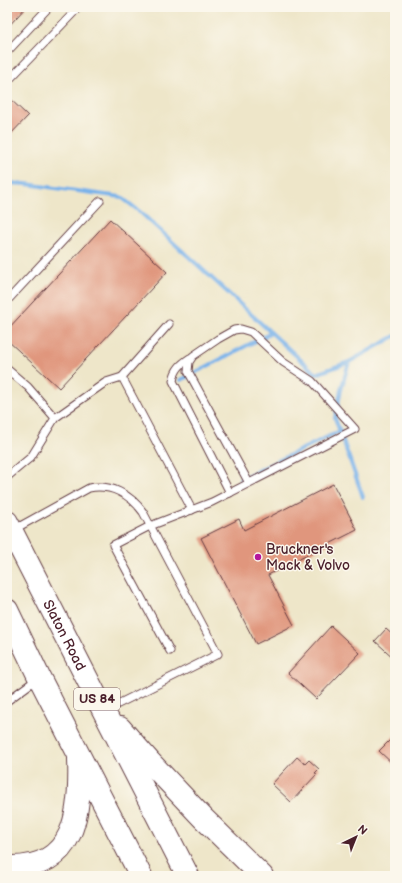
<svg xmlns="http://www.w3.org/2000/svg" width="402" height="883" viewBox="0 0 402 883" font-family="'Balsamiq Sans',sans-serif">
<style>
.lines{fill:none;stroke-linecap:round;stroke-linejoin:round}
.stream{stroke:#7ab3ea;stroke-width:4}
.building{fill:#e0967d}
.lane-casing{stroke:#633d43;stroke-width:9}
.highway-casing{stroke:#633d43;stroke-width:24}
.lane{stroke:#fff;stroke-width:7}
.highway{stroke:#fff;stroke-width:22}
.poi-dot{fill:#b5179e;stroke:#fbf7ec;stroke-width:1.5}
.labels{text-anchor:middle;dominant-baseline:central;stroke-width:3;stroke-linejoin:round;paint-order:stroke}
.shield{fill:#fbf7ec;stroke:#7f6065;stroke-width:1}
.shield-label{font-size:13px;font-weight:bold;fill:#4a1f2b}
.poi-label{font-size:14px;fill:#4a1f2b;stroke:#fbf7ec;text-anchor:start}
.street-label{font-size:14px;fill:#4a1f2b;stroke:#fbf7ec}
</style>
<rect width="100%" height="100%" fill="#fbf7ec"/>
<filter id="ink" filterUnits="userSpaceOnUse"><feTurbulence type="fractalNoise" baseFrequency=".025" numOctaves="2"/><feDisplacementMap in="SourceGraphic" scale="8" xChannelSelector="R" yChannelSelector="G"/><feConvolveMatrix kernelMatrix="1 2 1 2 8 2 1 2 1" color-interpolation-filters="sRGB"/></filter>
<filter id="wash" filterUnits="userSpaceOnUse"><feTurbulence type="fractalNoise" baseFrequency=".012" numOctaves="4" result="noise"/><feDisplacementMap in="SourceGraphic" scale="16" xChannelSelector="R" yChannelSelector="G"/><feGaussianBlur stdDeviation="0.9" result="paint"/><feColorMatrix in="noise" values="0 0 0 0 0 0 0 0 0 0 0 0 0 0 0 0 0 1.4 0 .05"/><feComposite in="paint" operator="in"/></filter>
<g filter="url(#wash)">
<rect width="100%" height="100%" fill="#eee6c9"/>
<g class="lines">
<!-- stream -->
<g class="stream">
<path d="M7,183L26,184L121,197L139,211L316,374L349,362L395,336"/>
<path d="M349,362L341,390L335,418L363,497"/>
<path d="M181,380L271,333"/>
<path d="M240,479L340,431"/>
</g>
</g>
<g id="blocks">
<!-- building -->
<g class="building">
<path d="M7,7H26L7,28Z"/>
<path d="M7,96L28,116L7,138Z"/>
<path d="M110,219L167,272L59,388L7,340V330Z"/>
<path d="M333,484L357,530L268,575L294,625L256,644L201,538L239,519L244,530Z"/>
<path d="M331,626L360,653L316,699L288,673Z"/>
<path d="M386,629L395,637V659L375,641Z"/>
<path d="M395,735V766L379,751Z"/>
<path d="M297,757L305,764L309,760L319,769L315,773L317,774L291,802L272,784Z"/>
</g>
</g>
</g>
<g filter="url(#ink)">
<use href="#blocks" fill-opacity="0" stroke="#633d43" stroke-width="1"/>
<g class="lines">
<!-- lane casing -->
<g class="lane-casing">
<g id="lane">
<path d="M7,52L49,7"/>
<path d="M7,82L79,7"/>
<path d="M7,301L100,201"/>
<path d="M190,358C181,364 175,369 173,381L230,493"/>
<path d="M7,369L28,387L55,418L31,457L7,477"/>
<path d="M122,377L192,510"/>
<path d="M55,418L106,382L122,377L169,324"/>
<path d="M13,530L89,488C111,484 130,494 143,512L218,654L106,710"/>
<path d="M170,651L113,545L150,526L212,502L355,429L312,381L283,362L251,332L241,329L234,330L218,339L193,356L189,362L188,371L249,483"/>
<path d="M7,701L37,679"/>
</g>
</g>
<!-- highway casing -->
<g class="highway-casing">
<g id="highway">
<path id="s1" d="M7,522L188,876"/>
<path d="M7,610L39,677L141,876"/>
<path d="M120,728L149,761L203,818L262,876"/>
<path d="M7,867C76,870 81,812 79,759"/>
</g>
</g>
<!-- lane -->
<use href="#lane" class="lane"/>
<!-- highway -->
<use href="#highway" class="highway"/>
</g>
</g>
<!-- markers -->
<circle class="poi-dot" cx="258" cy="557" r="4"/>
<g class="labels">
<!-- shield labels -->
<rect class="shield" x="74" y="688" width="46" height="22" rx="3"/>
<g class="shield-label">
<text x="97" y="699">US 84</text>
</g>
<!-- poi labels -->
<g class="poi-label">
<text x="266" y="549">Bruckner's<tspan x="266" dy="16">Mack &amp; Volvo</tspan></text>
</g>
<!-- street labels -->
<g class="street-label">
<text stroke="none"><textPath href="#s1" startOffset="127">Slaton Road</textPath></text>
</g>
</g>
<!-- margin -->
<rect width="402" height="883" fill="none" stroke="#fbf7ec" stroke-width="24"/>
<!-- north arrow -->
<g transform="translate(356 837) rotate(43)" stroke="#fbf7ec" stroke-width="3" paint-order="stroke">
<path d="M0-3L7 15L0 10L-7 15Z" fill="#4a1f2b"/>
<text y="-6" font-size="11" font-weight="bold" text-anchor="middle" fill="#4a1f2b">N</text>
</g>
</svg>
